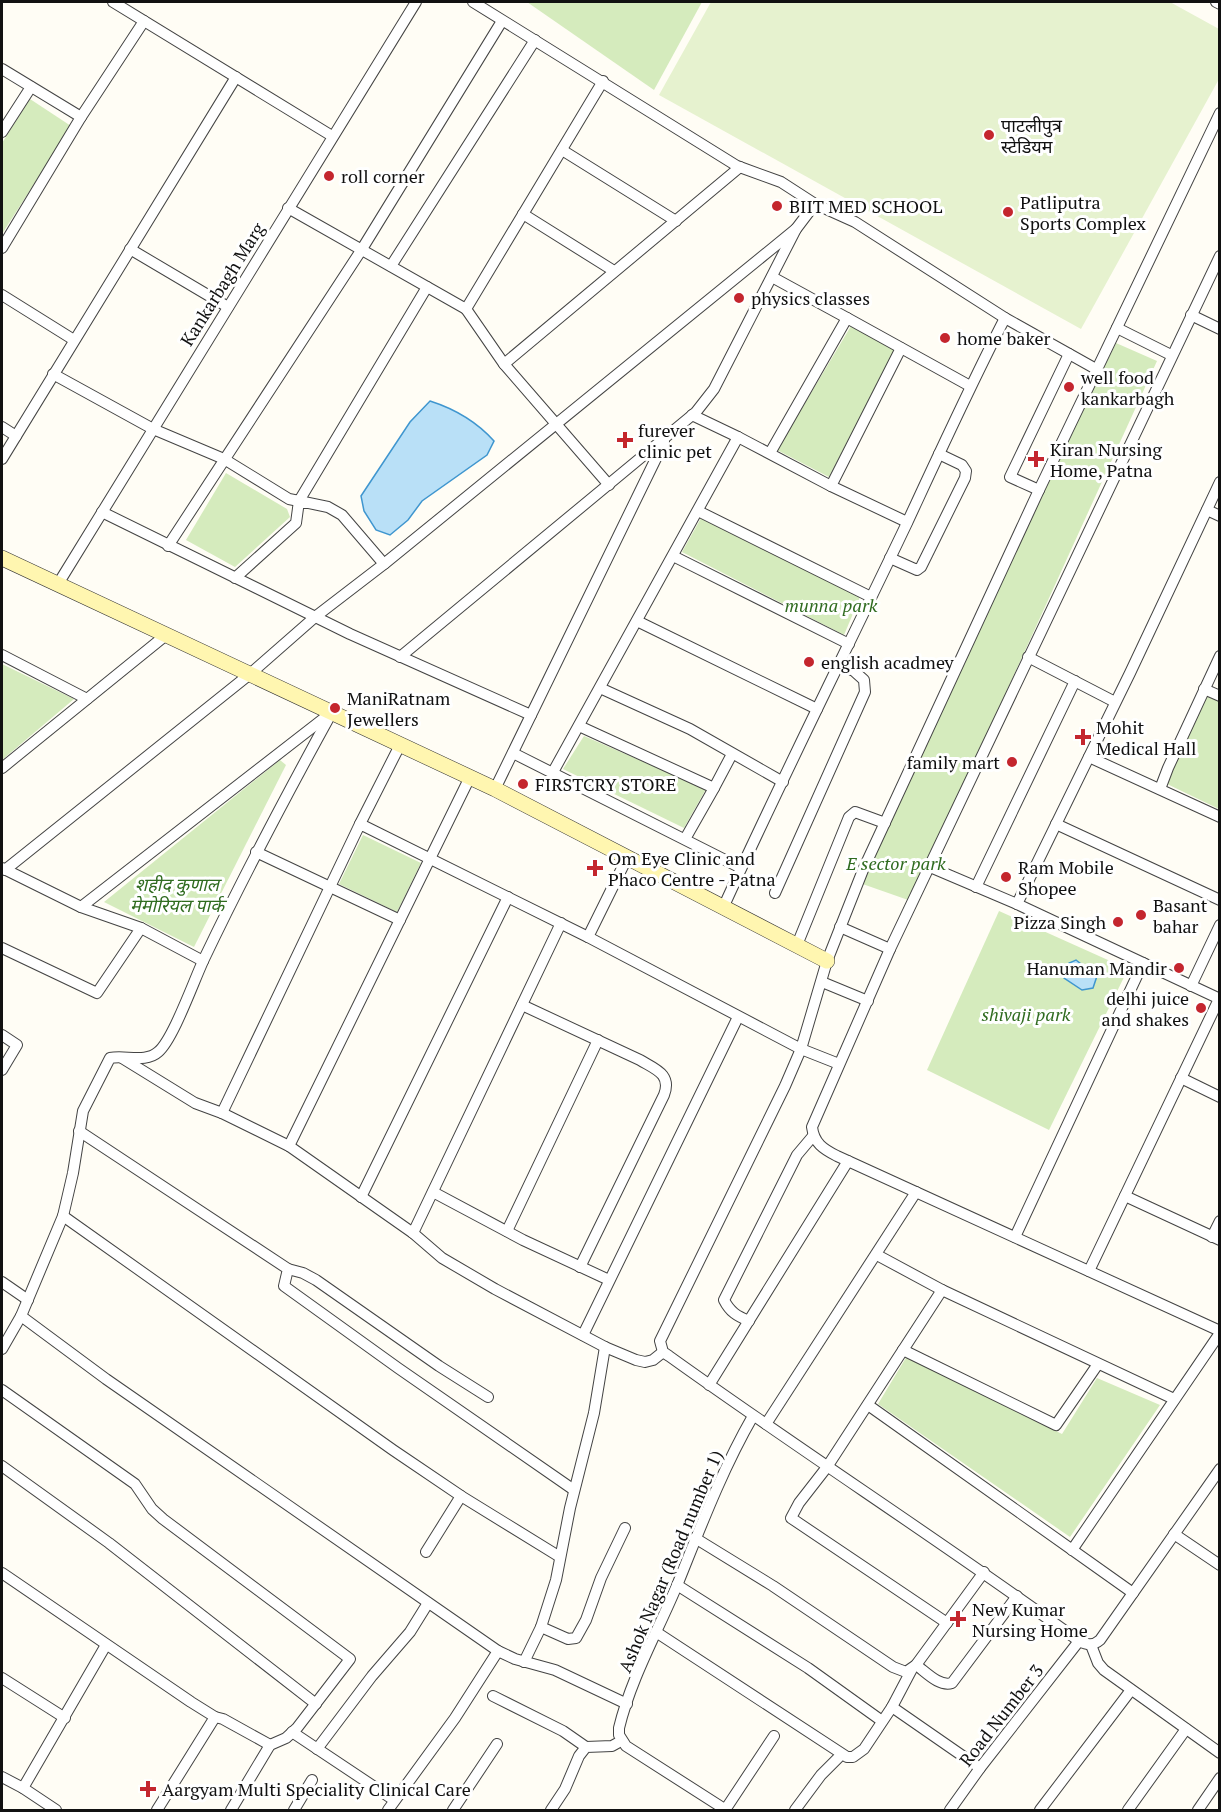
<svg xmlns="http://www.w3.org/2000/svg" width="1221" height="1812" viewBox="0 0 1221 1812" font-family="'PT Serif','Noto Sans Devanagari',serif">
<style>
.green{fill:#d5ebbd}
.pitch{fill:#e6f2cf}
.water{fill:#b9e0f7;stroke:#3f96cf;stroke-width:1.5}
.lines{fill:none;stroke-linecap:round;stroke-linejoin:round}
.street-casing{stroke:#444;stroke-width:12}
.secondary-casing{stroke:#333;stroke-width:16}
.street{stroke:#fff;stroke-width:10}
.secondary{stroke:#fff6b0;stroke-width:15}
.poi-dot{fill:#c4262e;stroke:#fff;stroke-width:2}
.labels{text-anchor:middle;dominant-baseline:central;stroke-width:6;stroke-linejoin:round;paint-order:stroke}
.poi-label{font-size:18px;fill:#111;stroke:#fff;text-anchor:start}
.street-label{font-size:18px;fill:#111;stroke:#fff}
.park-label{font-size:18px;font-style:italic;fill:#2f6b1f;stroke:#fff}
</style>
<rect width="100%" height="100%" fill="#fffdf5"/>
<!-- green -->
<g class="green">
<path d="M527,2H702L654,90Z"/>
<path d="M30,99L71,126L2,234V143Z"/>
<path d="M851,326L895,349L829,477L777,450Z"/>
<path d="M1116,343L1157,361L911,901L854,881Z"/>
<path d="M226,473L287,509L290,517L235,567L186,540Z"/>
<path d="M701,518L860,597L844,635L682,552Z"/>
<path d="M2,664L74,699L2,760Z"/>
<path d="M1208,695L1219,701V809L1165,783Z"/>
<path d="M584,736L706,789L684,828L563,769Z"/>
<path d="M280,760L286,765L194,947L104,902Z"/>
<path d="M363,835L421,863L397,912L339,884Z"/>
<path d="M999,911L1128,969L1049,1130L927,1070Z"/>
<path d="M907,1356L1062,1434L1097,1378L1160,1405L1070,1537L878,1404Z"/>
</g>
<!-- pitch -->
<path class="pitch" d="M711,2H1170L1219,29V79L1081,329L659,95Z"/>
<!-- water -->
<g class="water">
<path d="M430,401C455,409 476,421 494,441L487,455L422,501L408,520L390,535L376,530L364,511L361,496L410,422Z"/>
<path d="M1076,960L1081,964L1084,969L1095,972L1097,976L1093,988L1082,990L1064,978L1063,970L1069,963Z"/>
</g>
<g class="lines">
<!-- street casing -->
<g class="street-casing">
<g id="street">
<path d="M113,2L332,136"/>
<path d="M473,2L737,166L781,182L815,204L855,222L1005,318L1096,369"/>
<path d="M1216,2L1220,4"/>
<path d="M2,69L81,117L144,21"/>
<path d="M1220,113L1039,490L863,870L827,961L801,1049L785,1086L660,1341L663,1352L669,1356C804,1453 944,1543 1079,1641C1087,1645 1093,1646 1100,1640L1220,1469"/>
<path d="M2,132L31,87"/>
<path d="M562,150L676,221"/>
<path d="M288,208L466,309L603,81"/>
<path d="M523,214L614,271"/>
<path d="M2,248L81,117"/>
<path d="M130,249L228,307"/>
<path d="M1220,256L890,949L812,1127C814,1143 823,1149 837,1156L1220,1331"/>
<path d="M391,266L535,40"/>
<path d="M772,277L847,318"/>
<path d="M2,295L74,340"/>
<path d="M466,309L504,364L609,485"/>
<path d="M1191,315L1220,329"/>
<path d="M1117,328L1171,355"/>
<path d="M504,364L740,167"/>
<path d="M53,374L153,429L224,459L289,499L299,501L427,287"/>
<path d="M2,427L16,436"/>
<path d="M738,437L831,486L907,522"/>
<path d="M770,453L847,318L970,386"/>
<path d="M2,459L236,77"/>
<path d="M831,486L901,348"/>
<path d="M1039,490L1010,477L1069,354"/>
<path d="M1207,510L1220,516"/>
<path d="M698,511L871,597"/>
<path d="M102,512L350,634L531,715"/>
<path d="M168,546L362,249L502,21"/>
<path d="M673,556L849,644"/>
<path d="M890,558L917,570L921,567L965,478L966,471L962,465L939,454"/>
<path d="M235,578L296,523L299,501L328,507L342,515L384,564"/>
<path d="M58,584L416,2"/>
<path d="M637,621L817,709"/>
<path d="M2,655L87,699"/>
<path d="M400,657L696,412L714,389L796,229L815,204"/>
<path d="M1028,657L1115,702"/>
<path d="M600,688L690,729L783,782"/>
<path d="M1204,689L1220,696"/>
<path d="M579,726L714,788L685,839"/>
<path d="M513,753L741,868"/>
<path d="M1089,757L1220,817"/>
<path d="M2,768L166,635"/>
<path d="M553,772L738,437L692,415"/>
<path d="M714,788L732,754"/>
<path d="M495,789L664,442"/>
<path d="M1160,789L1168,768L1220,656"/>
<path d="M360,824L400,745"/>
<path d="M1056,824L1220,900"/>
<path d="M256,852L400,920"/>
<path d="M930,867L1017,904L1220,999"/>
<path d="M2,868L81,907L141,928L203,961"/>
<path d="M5,870L250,674L315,617L384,564L796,229"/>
<path d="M976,887L1075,681"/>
<path d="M775,893L865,692L864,680L854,671L839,664"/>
<path d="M1017,904L1130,673L1220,482"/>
<path d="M81,907L327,716"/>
<path d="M723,908C782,778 846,651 907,523C939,454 970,386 1005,318"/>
<path d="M840,927L890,949"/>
<path d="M588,937L627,858"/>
<path d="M797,945L849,817L855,812L885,823"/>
<path d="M2,948L97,993L141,928"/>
<path d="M822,982L868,1001"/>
<path d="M1191,986L1220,925"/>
<path d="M522,1005L640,1060C655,1069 672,1074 664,1095L580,1267"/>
<path d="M2,1035L17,1045L2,1070"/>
<path d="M122,1058L195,1103L222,1113"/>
<path d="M1181,1078L1220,1097"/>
<path d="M79,1131L288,1269L284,1286L398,1368L574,1490"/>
<path d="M289,1146L470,777"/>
<path d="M433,1192L523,1240L609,1280"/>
<path d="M1125,1196L1220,1240"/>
<path d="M361,1197L508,897"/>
<path d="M63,1216L393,1450L461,1496L560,1557"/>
<path d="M507,1231L598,1040"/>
<path d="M413,1233L561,923"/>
<path d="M1015,1237L1143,963"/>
<path d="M1212,1237L1220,1221"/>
<path d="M877,1255L942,1290L1174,1399"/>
<path d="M288,1269L303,1273L316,1280L439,1366L488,1397"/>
<path d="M1089,1271L1219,999"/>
<path d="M2,1282L28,1300"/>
<path d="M942,1290L827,1467L799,1503L791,1518L947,1623"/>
<path d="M21,1316L106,1379L498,1651L515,1659L555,1670L627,1704"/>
<path d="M749,1321C737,1316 730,1312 724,1300L797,1155L813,1136"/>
<path d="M583,1335L738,1017"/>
<path d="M2,1349L21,1316L63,1216L73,1173L83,1111L110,1058C125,1055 146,1063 158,1052C173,1040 194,980 204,959C244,875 287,794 332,712"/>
<path d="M903,1350L1056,1425L1098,1364"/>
<path d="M663,1352L653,1360L645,1362L636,1360L605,1347L495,1289L442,1258L413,1233L289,1146L222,1113L360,824L588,937L801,1049L839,1064"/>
<path d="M709,1385L848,1161"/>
<path d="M2,1390L135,1484L152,1509L163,1519L350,1659L297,1728L286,1738L270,1745L231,1810"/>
<path d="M868,1405L1133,1593"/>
<path d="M766,1424L916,1192"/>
<path d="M2,1466L109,1543L316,1704"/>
<path d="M1174,1534L1220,1565"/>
<path d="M695,1538L773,1586L893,1667L906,1672L916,1665L984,1572"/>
<path d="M1072,1550L1220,1333"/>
<path d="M426,1552L461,1496"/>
<path d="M2,1573L191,1702L215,1717L223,1719L270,1745"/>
<path d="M677,1585L808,1668L882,1721"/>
<path d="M541,1627L568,1639L576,1638L586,1620L601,1578L625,1528"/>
<path d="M656,1632L847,1757H853L864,1749L892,1707L912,1669"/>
<path d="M1091,1645L1098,1663L1104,1670L1220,1753"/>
<path d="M524,1662L541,1627L556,1580L570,1508L594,1413L605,1347"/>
<path d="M916,1665C926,1672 939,1687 952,1683L1017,1596"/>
<path d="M2,1678L65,1718"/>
<path d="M493,1696L563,1731L586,1747"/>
<path d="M892,1707L980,1768"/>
<path d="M292,1732L394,1800"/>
<path d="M317,1749L372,1676L410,1632L428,1603"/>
<path d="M2,1777L23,1788L56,1810"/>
<path d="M23,1788L106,1645"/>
<path d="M157,1810L215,1717"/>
<path d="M294,1810L312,1780"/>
<path d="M388,1810L455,1718L498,1651"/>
<path d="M453,1810L497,1744"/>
<path d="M551,1810L565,1789L579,1756L586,1747L612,1746L621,1741"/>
<path d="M725,1810L774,1736"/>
<path d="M726,1810L626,1746L619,1735V1728C631,1678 658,1631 678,1583C701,1526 722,1470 753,1416"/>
<path d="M795,1810L821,1775L841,1755"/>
<path d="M950,1810L980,1768L1079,1641"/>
<path d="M1040,1810L1131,1690"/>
<path d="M1128,1810L1186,1729"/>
<path d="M1198,1810L1220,1778"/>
</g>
</g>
<!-- secondary casing -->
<g class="secondary-casing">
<path id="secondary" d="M2,558L495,789L827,961"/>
</g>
<!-- street -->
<use href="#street" class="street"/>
<!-- secondary -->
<use href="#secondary" class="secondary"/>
</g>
<!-- markers -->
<g class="poi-dot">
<circle cx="989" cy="135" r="6"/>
<circle cx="329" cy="176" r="6"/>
<circle cx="777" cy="206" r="6"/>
<circle cx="1008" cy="212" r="6"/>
<circle cx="739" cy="298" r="6"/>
<circle cx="945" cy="338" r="6"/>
<circle cx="1069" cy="387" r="6"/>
<path d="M622 431h6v6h6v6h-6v6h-6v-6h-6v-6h6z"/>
<path d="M1033 450h6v6h6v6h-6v6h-6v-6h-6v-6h6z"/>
<circle cx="809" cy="662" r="6"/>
<circle cx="335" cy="708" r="6"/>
<path d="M1080 728h6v6h6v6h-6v6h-6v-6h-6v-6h6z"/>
<circle cx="1012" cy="762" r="6"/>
<circle cx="523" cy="784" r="6"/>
<path d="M592 859h6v6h6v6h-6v6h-6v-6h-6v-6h6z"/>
<circle cx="1006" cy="877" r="6"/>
<circle cx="1141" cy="915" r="6"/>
<circle cx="1118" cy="922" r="6"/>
<circle cx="1179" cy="968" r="6"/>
<circle cx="1201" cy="1008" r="6"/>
<path d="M955 1610h6v6h6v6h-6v6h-6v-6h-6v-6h6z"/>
<path d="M145 1780h6v6h6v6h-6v6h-6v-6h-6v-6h6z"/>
</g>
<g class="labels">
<!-- poi labels -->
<g class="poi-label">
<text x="1001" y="125">पाटलीपुत्र<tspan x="1001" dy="21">स्टेडियम</tspan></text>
<text x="341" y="176">roll corner</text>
<text x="1020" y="202">Patliputra<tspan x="1020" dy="21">Sports Complex</tspan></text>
<text x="789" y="206">BIIT MED SCHOOL</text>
<text x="751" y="298">physics classes</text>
<text x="957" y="338">home baker</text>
<text x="1081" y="377">well food<tspan x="1081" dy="21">kankarbagh</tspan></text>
<text x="638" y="430">furever<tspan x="638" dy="21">clinic pet</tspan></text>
<text x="1050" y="449">Kiran Nursing<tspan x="1050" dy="21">Home, Patna</tspan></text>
<text x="821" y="662">english acadmey</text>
<text x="347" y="698">ManiRatnam<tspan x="347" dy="21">Jewellers</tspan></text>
<text x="1096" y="727">Mohit<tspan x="1096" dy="21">Medical Hall</tspan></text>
<text x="1000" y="762" text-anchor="end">family mart</text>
<text x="535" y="784">FIRSTCRY STORE</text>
<text x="608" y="858">Om Eye Clinic and<tspan x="608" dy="21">Phaco Centre - Patna</tspan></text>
<text x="1018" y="867">Ram Mobile<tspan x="1018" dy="21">Shopee</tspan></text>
<text x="1153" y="905">Basant<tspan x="1153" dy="21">bahar</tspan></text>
<text x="1106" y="922" text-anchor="end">Pizza Singh</text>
<text x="1167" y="968" text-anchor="end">Hanuman Mandir</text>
<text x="1189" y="998" text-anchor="end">delhi juice<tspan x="1189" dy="21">and shakes</tspan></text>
<text x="972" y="1609">New Kumar<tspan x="972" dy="21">Nursing Home</tspan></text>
<text x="162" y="1789">Aargyam Multi Speciality Clinical Care</text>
</g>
<!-- street labels -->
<g class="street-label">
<text transform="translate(222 284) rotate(-58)">Kankarbagh Marg</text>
<text transform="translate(670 1561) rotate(-67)">Ashok Nagar (Road number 1)</text>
<text transform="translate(1001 1715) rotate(-52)">Road Number 3</text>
</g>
<!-- park labels -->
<g class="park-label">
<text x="831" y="605">munna park</text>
<text x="896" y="863">E sector park</text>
<text x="177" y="884">शहीद कुणाल<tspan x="177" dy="21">मेमोरियल पार्क</tspan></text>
<text x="1026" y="1014">shivaji park</text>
</g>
</g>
<!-- border -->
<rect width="1221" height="1812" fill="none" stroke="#111111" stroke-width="6"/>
</svg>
